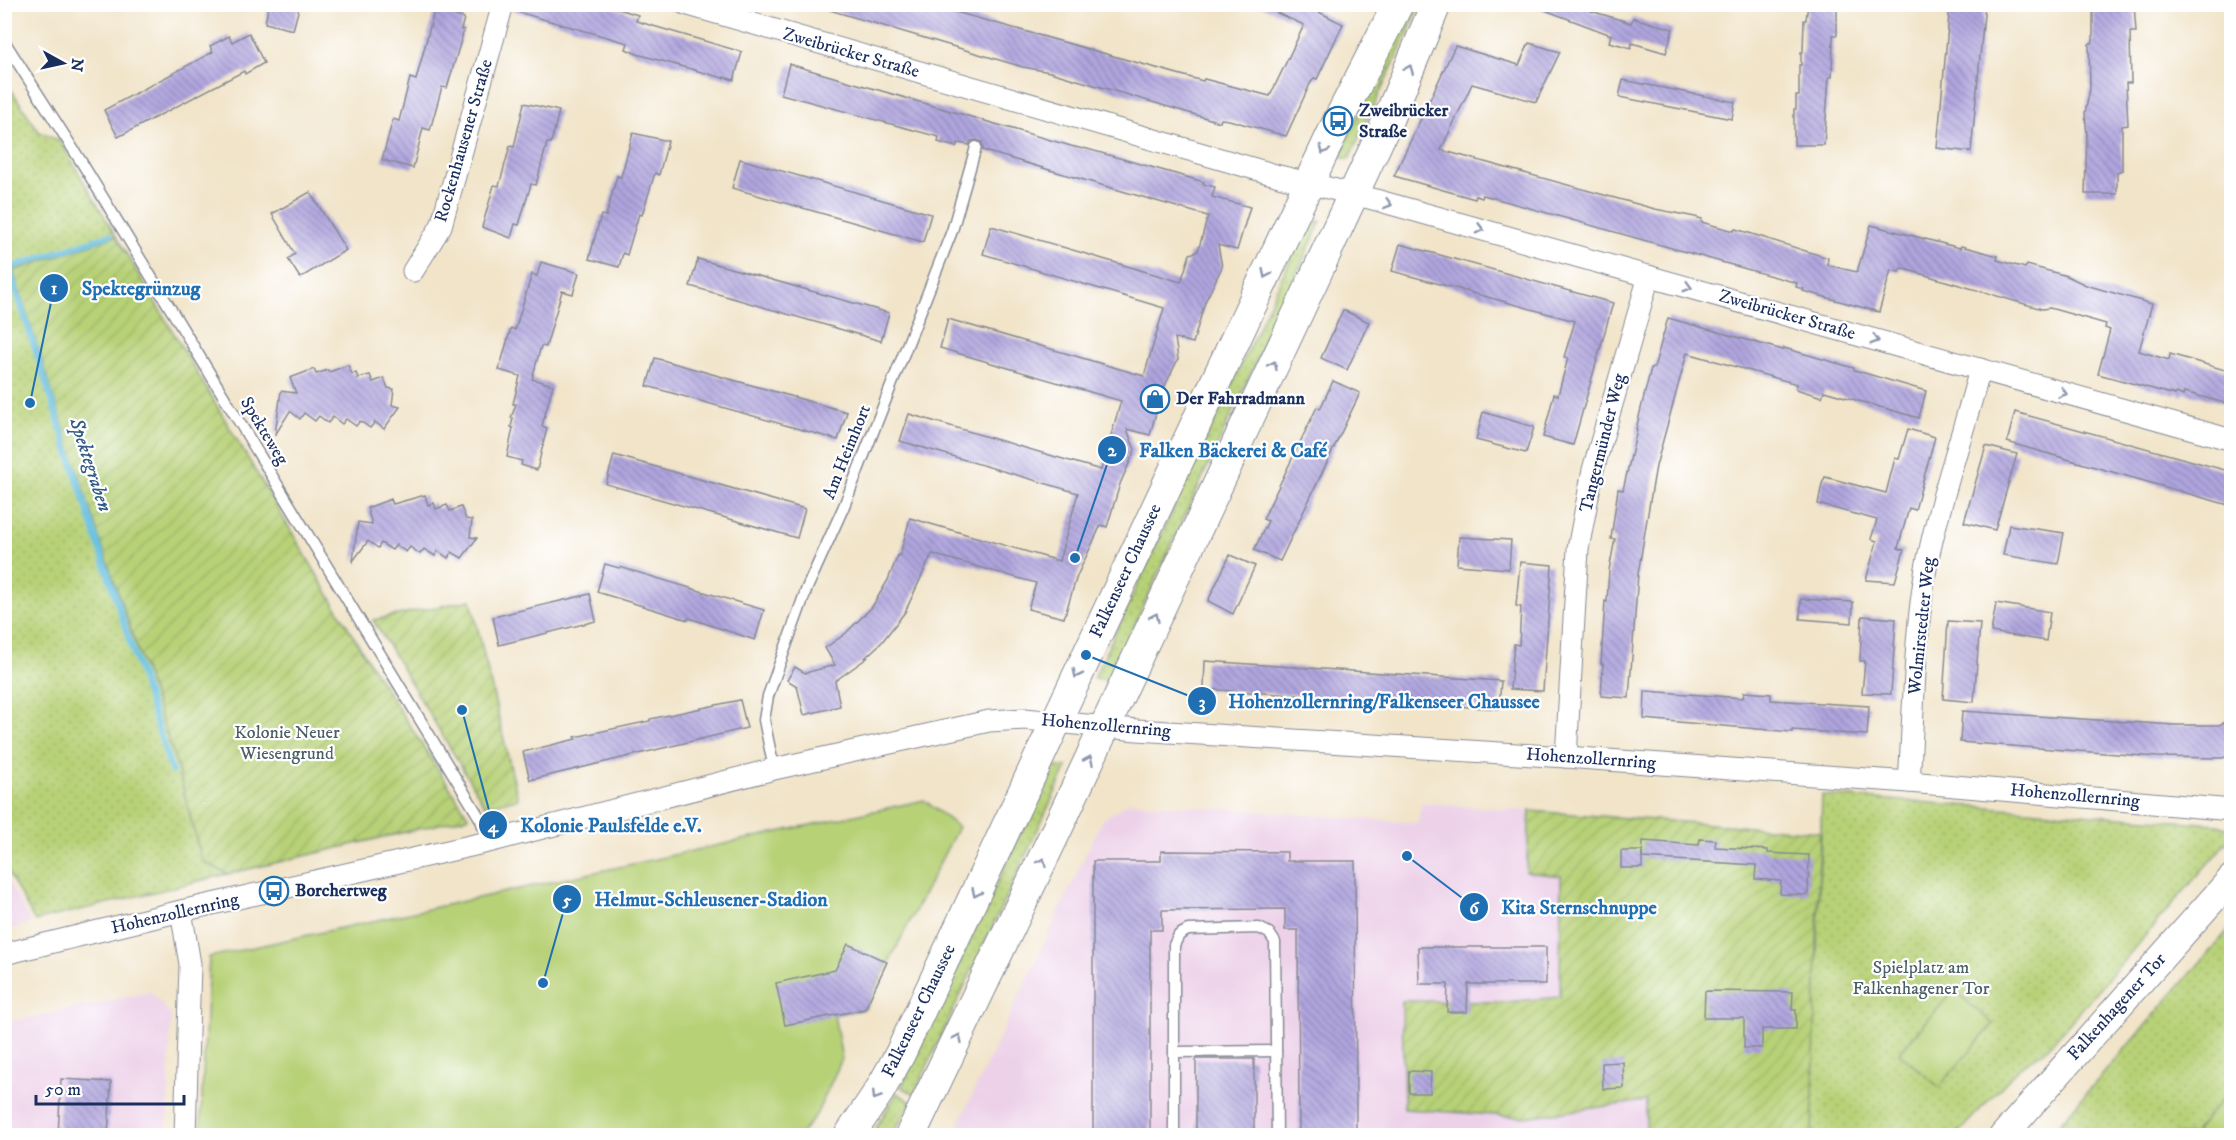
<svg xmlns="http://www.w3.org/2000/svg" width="2236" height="1140" viewBox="0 0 2236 1140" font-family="'IM FELL DW Pica',serif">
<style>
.built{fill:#edd1e9}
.grass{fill:url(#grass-dots);stroke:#69806a;stroke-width:1.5}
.garden{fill:url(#garden-furrows);stroke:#69806a;stroke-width:1.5}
.pitch{fill:#b7d177;stroke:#69806a;stroke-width:1.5}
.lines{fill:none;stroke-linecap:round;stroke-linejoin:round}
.stream{stroke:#63bfe1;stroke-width:6}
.building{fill:url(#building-back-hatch)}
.service-casing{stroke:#868a94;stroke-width:13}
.minor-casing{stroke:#868a94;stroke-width:23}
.tertiary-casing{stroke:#868a94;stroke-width:29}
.secondary-casing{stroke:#868a94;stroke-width:32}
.service{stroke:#fff;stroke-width:10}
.minor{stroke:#fff;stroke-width:21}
.tertiary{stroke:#fff;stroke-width:27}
.secondary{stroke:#fff;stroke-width:30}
.oneway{stroke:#8d97ae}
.labels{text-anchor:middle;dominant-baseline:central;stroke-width:4.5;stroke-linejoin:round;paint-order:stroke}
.street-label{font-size:18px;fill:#1b2f5e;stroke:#fff}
.poi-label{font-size:18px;font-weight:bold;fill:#1b2f5e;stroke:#fff;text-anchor:start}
.park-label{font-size:18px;fill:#4a6066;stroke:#fff}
.water-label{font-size:20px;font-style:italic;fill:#315a85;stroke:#fff}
.leader{fill:none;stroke:#1f6fb2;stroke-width:2}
.callout-dot{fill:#1f6fb2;stroke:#fff;stroke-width:2}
.mark-label{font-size:18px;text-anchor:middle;font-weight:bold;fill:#fff}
.callout-label{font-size:20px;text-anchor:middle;font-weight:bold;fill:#1f6fb2;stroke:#fff;stroke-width:4.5;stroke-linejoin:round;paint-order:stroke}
</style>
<defs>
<pattern id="grass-dots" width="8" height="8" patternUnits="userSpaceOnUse" patternTransform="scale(1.5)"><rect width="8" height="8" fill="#b7d177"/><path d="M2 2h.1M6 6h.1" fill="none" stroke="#9db469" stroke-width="1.8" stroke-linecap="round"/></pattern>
<pattern id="garden-furrows" width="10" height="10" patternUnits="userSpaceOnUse" patternTransform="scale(1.5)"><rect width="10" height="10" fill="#b7d177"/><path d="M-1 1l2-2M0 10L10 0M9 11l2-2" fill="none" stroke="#9db469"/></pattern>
<pattern id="building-back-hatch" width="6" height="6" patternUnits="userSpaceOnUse" patternTransform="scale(1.5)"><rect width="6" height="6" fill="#b0a5de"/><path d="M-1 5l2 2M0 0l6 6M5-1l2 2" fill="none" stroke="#8e87b7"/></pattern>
</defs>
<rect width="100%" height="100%" fill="#fff"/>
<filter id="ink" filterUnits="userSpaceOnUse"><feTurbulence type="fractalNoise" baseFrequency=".0167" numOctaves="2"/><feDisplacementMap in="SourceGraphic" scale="12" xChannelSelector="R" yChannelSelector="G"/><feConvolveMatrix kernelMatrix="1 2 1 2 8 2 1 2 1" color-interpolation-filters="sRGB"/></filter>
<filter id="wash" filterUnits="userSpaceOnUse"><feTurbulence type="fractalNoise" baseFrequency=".008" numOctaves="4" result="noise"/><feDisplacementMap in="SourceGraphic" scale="24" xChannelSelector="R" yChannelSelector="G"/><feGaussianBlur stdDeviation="1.35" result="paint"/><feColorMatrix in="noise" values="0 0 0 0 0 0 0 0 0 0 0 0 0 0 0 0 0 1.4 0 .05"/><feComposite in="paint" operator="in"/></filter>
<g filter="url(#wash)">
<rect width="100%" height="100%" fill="#f1e4c9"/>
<!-- built -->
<g class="built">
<path d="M1130,802L1418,823L1421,803L1530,811L1526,872L1561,876L1560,997L1507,1002L1524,1117L1647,1101L1646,1135L953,1136L1102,820Z"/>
<path d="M4,875H5L31,923L5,930Z"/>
<path d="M150,992L171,1014L167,1135H8L4,1120V1023Z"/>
</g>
<!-- grass -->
<g class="grass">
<path d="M1410,5H1421L1349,159L1339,157Z"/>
<path d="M4,79L39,132L60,141L116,236L13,272L176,762L202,861L228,874L35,921L4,865Z"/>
<path d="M1309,220L1321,221L1109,680L1094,678Z"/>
<path d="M1052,767H1067L914,1094L901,1087Z"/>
<path d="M1822,795L2216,824L2231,830V837L2047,1049L2021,1066L1956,1135L1811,1136Z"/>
<path d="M2231,927V1089L2195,1131L2199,1135L2049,1136Z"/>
<path d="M897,1093L911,1102L893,1134L879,1135L876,1127Z"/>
</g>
<!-- garden -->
<g class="garden">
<path d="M116,236L373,669L469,817L228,874L202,861L176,762L98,534L13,271Z"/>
<path d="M471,600L518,799L485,806L373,620Z"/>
<path d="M1530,811L1820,832L1812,1135H1646V1101L1524,1117L1404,1109L1402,1001L1507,1002L1560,997L1561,876L1526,872Z"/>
</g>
<!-- pitch -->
<g class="pitch">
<path d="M924,800L958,827L865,1009L834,1015L842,1059L816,1115L800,1135L200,1136L209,957Z"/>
<path d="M1954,990L1993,1024L1939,1087L1899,1053Z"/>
<path d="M2231,1089V1135H2199L2195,1131Z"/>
</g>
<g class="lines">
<!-- stream -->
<path class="stream" d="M110,235L9,268L172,772"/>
</g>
<g id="blocks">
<!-- building -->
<g class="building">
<path d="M269,4H300L293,30L265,23Z"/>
<path d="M436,4H456L453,15L464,18L461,30H464L447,88L442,87L430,130L423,128L413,168L382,160L393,119L399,121L410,78L416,80Z"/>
<path d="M515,4H602L638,15L636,21L742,52L734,80L724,77L723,78L637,54L626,49L628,43L514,11Z"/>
<path d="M827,4H927L1203,81L1204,79L1270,96L1304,25L1257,4H1317L1315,10L1343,24L1317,79L1314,78L1310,84L1286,136L1229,120L1221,119L1220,122L1050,72L1023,67L826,9Z"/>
<path d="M1534,4H1594L1591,11L1631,23L1633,18L1673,29L1666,53L1632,43L1631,48L1609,42L1611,35L1534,6Z"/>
<path d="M1808,4H1837V35H1833L1832,77H1829L1824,145H1794V109H1796V96H1799V65H1801V52H1803L1804,20H1806Z"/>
<path d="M1950,4H1985L1971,152L1937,148Z"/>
<path d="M2093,4H2134L2136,32H2130L2131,83H2126L2128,125L2122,126V170L2117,172V194H2085L2087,134L2085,113L2090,89L2089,44L2093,42Z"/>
<path d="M249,33L264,63L245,74L244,71L118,137L104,110L213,52L210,46L229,36L232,42Z"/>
<path d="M1529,43L1560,52L1536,102L1472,84L1441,150L1655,209L1695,217L1702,219L1701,222L1734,231L1735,229L1749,233L1828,258L1827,265L1857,272L1871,225L1960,248L1961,246L1998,256L1997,260L2025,268L2027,265L2067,276L2086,285L2152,304L2139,351L2169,360L2170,354L2232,372V405L2184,392L2183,396L2176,393L2175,395L2098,374L2110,330L2105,328L2106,324L2050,308L2042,309L1901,268L1899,272L1891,270L1879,312L1803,291L1804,289L1796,287L1797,283L1732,265L1483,195L1482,198L1476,196L1475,199L1394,176L1455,46L1519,65Z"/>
<path d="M789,64L1071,146L1083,149L1084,148L1204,182L1203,184L1215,187L1212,197L1250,207L1237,250L1218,245L1222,267L1205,302L1193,343L1175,338L1178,359L1161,394L1150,435L1127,429L1135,450L1120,484L1107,527L1101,525L1077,576L1064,618L1028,609L1036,583L932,554L905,612L882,642L865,658H867L835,681L840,706L804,715L797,686L787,680L795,667L805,673L835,665L825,648L845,634L872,607L888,580L898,555H900L910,518L1059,561L1078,493L900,441L909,414L1101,470L1121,401L940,348L948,319L1144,376L1164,308L983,254L991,226L1181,282L1190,254L1198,251L1208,216L988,152L983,150L982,142L977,140L971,141L969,145L958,143L956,147L938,142L939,137L781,94Z"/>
<path d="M1623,80L1735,102L1732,119L1619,97Z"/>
<path d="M524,103L559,111L551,143H547L536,185L531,184L519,225L515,224L511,238L482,227L494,185L499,186L510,146L514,147Z"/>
<path d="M633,133L668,141L659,175L655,173L642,215L639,214L627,255L623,253L619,267L589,259L601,215L606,216L617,176L621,177Z"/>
<path d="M740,159L931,214L923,242L732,188Z"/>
<path d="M310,192L346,250L300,278L288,259L295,254L272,214Z"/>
<path d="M1400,244L1613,303L1573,445L1543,437L1554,394L1558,395L1568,358L1564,357L1575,321L1392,271Z"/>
<path d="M698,259L889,313L881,341L690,286Z"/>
<path d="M541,262L579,273L573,294L562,291L546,347L541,346L532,379L553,385L542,426L547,428L537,470L521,465L522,461L507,457L513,428L511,427L513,418H511L516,404H513L520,376L499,370L511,328L515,330L532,274L537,276Z"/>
<path d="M1343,310L1369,322L1347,370L1321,358Z"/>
<path d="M1668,318L1783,350L1784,348L1854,368V370L1926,391L1919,418L1824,391L1822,397L1796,389L1797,384L1687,353L1656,466L1650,501L1638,574L1629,698L1601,696L1603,664H1601L1605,601L1607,602L1609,570L1615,539H1611L1618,489L1623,490L1637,430L1636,429L1651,368H1654Z"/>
<path d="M655,358L847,412L838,440L647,386Z"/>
<path d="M348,365L352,374L356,373L358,378L370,375L373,382L384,378L388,388L394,389L392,405L400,407L384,429L375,422L370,428L360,421L356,426L346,419L342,424L333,417L328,423L319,416L315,421L304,413L300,419L290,411L275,435L281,391L296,393L290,378L314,369L316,374L328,370L329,372Z"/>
<path d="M1333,381L1360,393L1280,561L1254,550L1268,521L1263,519L1317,407L1320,409Z"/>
<path d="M1483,412L1534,427L1526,453L1476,440Z"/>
<path d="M2015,412L2232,472V506L2007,442Z"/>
<path d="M1908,429L1935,437L1915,510L1909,508L1898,548L1904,550L1895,582L1866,580L1877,541L1871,539L1877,520L1818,504L1822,484L1825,477L1886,493L1895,458L1899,459Z"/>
<path d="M1986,446L2017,454L1995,530L1964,522Z"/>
<path d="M614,455L805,509L797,538L606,484Z"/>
<path d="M425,495L428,505L434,503L436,509L447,505L450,511L461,507L466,519L472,520L470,537L477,538L462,558L452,552L448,558L438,551L435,556L424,549L420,554L410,547L406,552L396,545L392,550L381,543L378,548L368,541L353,561L358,522L372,524L367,508L391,499L393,504Z"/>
<path d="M2009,525L2064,533L2058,564L2003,555Z"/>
<path d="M1459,537L1511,540L1509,569L1457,565Z"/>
<path d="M1230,555L1255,566L1233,614L1208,601Z"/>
<path d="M1520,562L1552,565L1543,691L1510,689L1514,644L1519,645L1521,607L1516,606Z"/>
<path d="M605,564L619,568L620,567L764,610L755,640L689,618L688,620L597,592Z"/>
<path d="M590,594L596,621L499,645L493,617Z"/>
<path d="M1801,599L1853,602L1852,623L1800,619Z"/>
<path d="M1996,603L2050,612L2046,641L1991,632Z"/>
<path d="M1862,616L1896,619L1891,694L1862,693L1865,661H1860Z"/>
<path d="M1948,621L1980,623L1974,702L1943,699Z"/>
<path d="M1205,661L1501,681L1499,709L1204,689Z"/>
<path d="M1645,691L1743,698L1744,692L1771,694V700L1869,706L1867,735L1792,730V732L1644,719Z"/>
<path d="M740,700L747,728L530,780L523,752L576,739L575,737L650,721V719Z"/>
<path d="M1962,711L2174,725H2219L2232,719V754L2223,758L2157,757L1960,742Z"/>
<path d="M1700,839L1716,840L1715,847L1768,850V853L1809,855L1808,895L1780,894L1781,881L1755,879L1756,865L1642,858L1643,841L1699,845Z"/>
<path d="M1161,851L1287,852V861H1355L1356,1136H1299L1298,930H1285V909L1162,910V930H1150V1136H1093V861H1161Z"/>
<rect x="1621" y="851" width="21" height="17"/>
<path d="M848,944L887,962L865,1009L785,1025L776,983L835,970Z"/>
<path d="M1418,947H1546V984H1468L1467,1012H1447L1448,984H1419Z"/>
<path d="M1705,991L1793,992L1792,1010H1796V1029H1762V1048H1744V1018H1704Z"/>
<rect x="1196" y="1059" width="58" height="77"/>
<path d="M1623,1062L1624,1088L1603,1089L1602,1063Z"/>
<path d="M1409,1071L1431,1072L1430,1093H1409Z"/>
<path d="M61,1079L111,1082L108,1136H58Z"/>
</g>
</g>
</g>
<g filter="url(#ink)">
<use href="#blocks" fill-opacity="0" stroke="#868a94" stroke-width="1.5"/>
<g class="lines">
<!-- service casing -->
<g class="service-casing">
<g id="service">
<path d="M4,41L82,163L481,820L488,842"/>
<path d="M774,769L764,720L768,696L807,588L844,506L952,231L976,147"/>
<path d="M1175,1052L1276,1051"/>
<path d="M1174,1136V945L1179,935L1188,930L1259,928L1269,933L1275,942L1277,1136"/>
</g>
</g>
<!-- minor casing -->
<g class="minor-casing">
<g id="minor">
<path d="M685,4L1279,176L1369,198L2232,440"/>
<path d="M413,271L441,226L503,4"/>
<path d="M1566,757L1578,549L1593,470L1649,276"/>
<path d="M1909,782C1914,711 1914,638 1926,568C1939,501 1963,435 1980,369"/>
<path d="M181,911L190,964L185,1136"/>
<path d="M4,954L181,911L488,842L774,769L989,721L1025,719L1137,730L1566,757L1909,782L2232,810"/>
</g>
</g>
<!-- tertiary casing -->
<g class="tertiary-casing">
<path id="tertiary" d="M2003,1136L2232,878"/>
</g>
<!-- secondary casing -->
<g class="secondary-casing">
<g id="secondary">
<path d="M849,1136L880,1090L900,1054L1338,121L1398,4"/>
<path d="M910,1136L1058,827L1387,122L1436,4"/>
</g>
</g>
<!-- service -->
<use href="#service" class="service"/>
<!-- minor -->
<use href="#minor" class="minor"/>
<!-- tertiary -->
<use href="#tertiary" class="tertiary"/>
<!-- secondary -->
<use href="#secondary" class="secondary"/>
</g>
<!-- one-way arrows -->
<defs><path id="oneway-chevron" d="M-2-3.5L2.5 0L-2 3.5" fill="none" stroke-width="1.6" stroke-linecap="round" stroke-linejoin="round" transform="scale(1.5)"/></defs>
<g class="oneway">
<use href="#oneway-chevron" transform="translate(1409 69) rotate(-68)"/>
<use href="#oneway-chevron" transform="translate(1324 150) rotate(115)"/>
<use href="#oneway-chevron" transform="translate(1388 204) rotate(16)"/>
<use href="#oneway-chevron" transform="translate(1480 229) rotate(15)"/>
<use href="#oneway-chevron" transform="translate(1266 274) rotate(115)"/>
<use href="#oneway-chevron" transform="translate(1688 287) rotate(16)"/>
<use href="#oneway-chevron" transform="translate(1875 340) rotate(16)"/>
<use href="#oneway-chevron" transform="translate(1273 365) rotate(-65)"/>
<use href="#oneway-chevron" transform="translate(2063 393) rotate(16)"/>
<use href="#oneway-chevron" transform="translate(1155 617) rotate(-65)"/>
<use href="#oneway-chevron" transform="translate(1077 674) rotate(116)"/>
<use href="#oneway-chevron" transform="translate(1089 760) rotate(-66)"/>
<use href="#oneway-chevron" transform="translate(1042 862) rotate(-65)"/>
<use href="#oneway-chevron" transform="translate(976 893) rotate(115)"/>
<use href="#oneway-chevron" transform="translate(958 1038) rotate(-65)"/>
<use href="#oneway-chevron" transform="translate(876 1096) rotate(122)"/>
</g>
</g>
<!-- icons -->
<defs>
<g id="bus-ring" transform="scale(1.5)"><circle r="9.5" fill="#fff" stroke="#1f6fb2" stroke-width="1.5"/><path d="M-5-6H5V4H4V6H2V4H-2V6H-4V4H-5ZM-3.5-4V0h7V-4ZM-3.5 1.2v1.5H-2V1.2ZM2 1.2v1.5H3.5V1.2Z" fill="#1f6fb2"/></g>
<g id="shop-ring" transform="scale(1.5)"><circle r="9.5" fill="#fff" stroke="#1f6fb2" stroke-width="1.5"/><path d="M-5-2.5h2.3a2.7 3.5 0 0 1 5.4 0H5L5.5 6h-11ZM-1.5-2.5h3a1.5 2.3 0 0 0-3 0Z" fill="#1f6fb2"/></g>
</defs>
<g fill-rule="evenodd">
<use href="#bus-ring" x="1338" y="121"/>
<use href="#shop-ring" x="1155" y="399"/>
<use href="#bus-ring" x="274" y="891"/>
</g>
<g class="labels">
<!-- street labels -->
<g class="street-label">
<text transform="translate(851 53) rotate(16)">Zweibrücker Straße</text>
<text transform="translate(464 141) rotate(-74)">Rockenhausener Straße</text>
<text transform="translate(1787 315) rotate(16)">Zweibrücker Straße</text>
<text transform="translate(264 431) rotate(59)">Spekteweg</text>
<text transform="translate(1603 443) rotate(-76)">Tangermünder Weg</text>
<text transform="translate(847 452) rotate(-68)">Am Heimhort</text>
<text transform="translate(1126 571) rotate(-65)">Falkenseer Chaussee</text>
<text transform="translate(1922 626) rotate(-84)">Wolmirstedter Weg</text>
<text transform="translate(1106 726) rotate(5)">Hohenzollernring</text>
<text transform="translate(1591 759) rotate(4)">Hohenzollernring</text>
<text transform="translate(2075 796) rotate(5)">Hohenzollernring</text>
<text transform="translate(175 914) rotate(-13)">Hohenzollernring</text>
<text transform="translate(2117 1007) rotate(-48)">Falkenhagener Tor</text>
<text transform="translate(919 1011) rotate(-64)">Falkenseer Chaussee</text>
</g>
<!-- poi labels -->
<g class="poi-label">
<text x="1359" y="111">Zweibrücker<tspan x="1359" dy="21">Straße</tspan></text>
<text x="1176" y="399">Der Fahrradmann</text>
<text x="295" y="891">Borchertweg</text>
</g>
<!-- park labels -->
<g class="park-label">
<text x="287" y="733">Kolonie Neuer<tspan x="287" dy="21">Wiesengrund</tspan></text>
<text x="1921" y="968">Spielplatz am<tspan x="1921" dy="21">Falkenhagener Tor</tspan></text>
</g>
<!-- water labels -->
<g class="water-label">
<text transform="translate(90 465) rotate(72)">Spektegraben</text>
</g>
</g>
<!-- callouts -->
<path class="leader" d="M30 403L54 288M1075 558L1112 450M1086 655L1202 701M462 710L493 825M543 983L567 899M1407 856L1474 907"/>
<g class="callout-dot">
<circle cx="30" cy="403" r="6"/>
<circle cx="1075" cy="558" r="6"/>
<circle cx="1086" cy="655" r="6"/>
<circle cx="462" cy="710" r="6"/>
<circle cx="543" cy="983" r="6"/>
<circle cx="1407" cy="856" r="6"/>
<circle cx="54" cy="288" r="15"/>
<circle cx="1112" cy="450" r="15"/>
<circle cx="1202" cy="701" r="15"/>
<circle cx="493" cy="825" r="15"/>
<circle cx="567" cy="899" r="15"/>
<circle cx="1474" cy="907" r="15"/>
</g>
<g class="mark-label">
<text x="54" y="294">1</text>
<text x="1112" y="456">2</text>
<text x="1202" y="708">3</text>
<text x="493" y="832">4</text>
<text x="567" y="906">5</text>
<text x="1474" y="914">6</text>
</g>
<g class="callout-label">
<text x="141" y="295">Spektegrünzug</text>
<text x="1233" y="457">Falken Bäckerei &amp; Café</text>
<text x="1384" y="708">Hohenzollernring/Falkenseer Chaussee</text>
<text x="611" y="832">Kolonie Paulsfelde e.V.</text>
<text x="711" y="906">Helmut-Schleusener-Stadion</text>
<text x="1579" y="914">Kita Sternschnuppe</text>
</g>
<!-- margin -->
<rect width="2236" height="1140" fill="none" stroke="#fff" stroke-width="24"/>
<!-- north arrow -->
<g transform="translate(63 63) rotate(98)" stroke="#ffffff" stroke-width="4.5" paint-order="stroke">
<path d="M0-4.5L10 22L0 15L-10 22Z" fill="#1b2f5e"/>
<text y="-9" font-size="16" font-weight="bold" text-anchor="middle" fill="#1b2f5e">N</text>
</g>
<!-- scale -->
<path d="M36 1095v9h148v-9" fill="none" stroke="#1b2f5e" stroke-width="3"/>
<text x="45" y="1095" font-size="18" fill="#1b2f5e" stroke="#ffffff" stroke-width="4.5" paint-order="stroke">50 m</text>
</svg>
